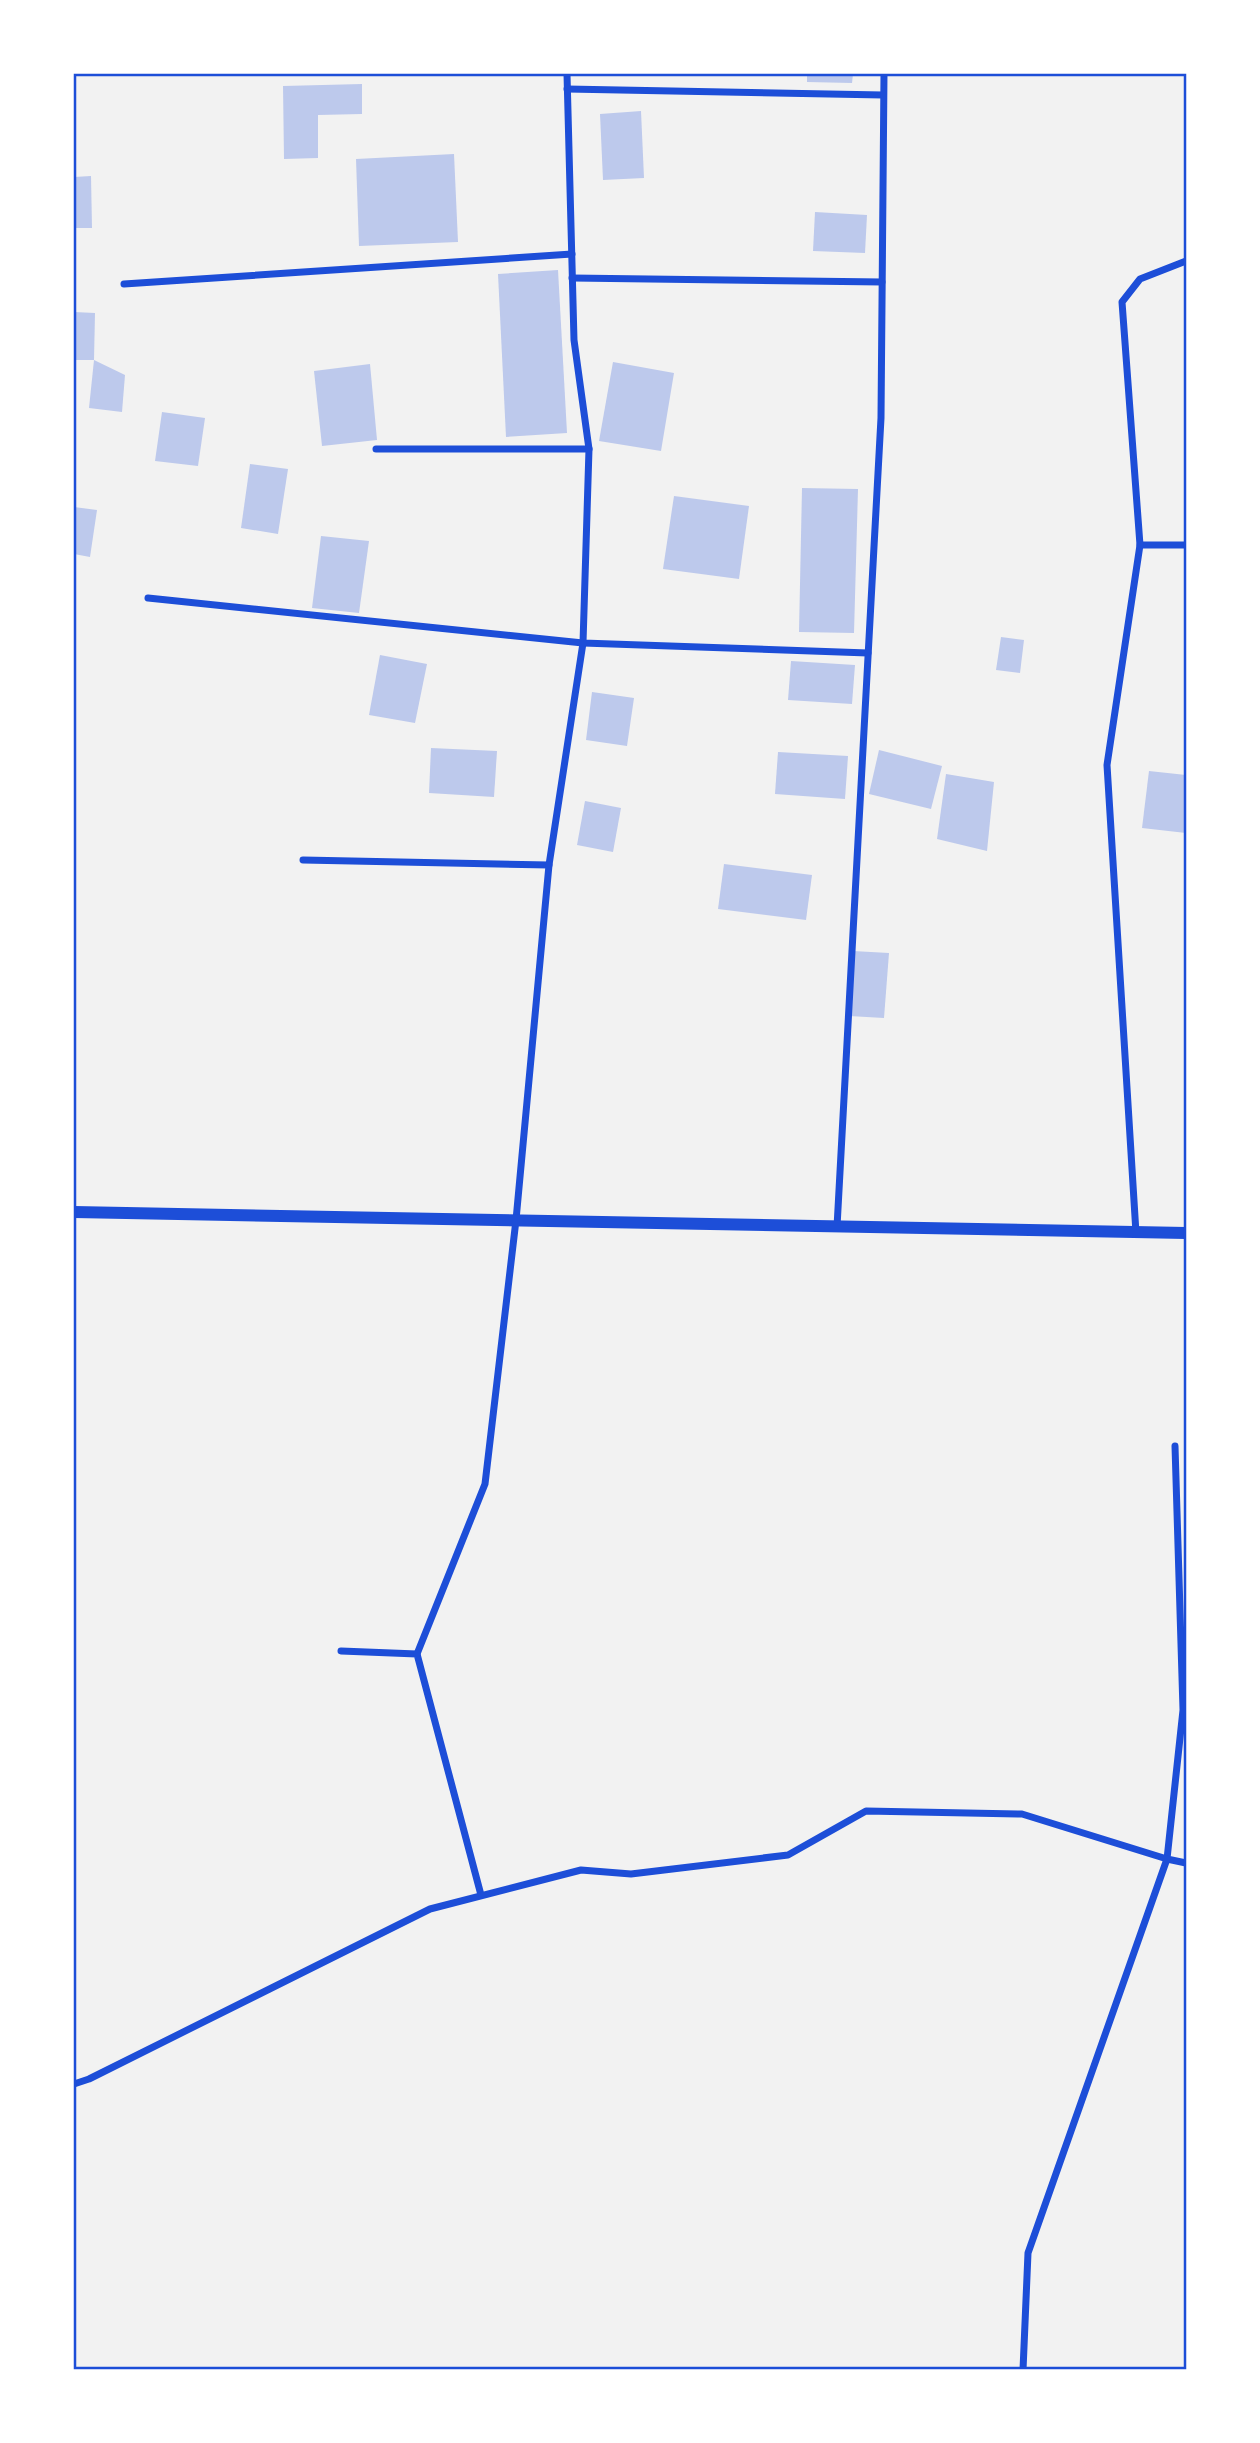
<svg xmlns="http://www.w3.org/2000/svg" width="1260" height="2443" viewBox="0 0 1260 2443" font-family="Barlow,sans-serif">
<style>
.building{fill:#bdc9ec}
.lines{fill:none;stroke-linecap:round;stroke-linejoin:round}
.minor{stroke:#1d4ed8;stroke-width:7}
.tertiary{stroke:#1d4ed8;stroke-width:12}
.neatline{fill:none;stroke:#1d4ed8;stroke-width:2.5}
</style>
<rect width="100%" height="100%" fill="#f2f2f2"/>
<!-- building -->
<g class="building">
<path d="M807,74H853L852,83L807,82Z"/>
<path d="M362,84V114L318,115V158L284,159L283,86Z"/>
<path d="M641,111L644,178L603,180L600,114Z"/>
<path d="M454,154L458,242L359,246L356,159Z"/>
<path d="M91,176L92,228H74V177Z"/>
<path d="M815,212L867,215L865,253L813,251Z"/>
<path d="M558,270L567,433L506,437L498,274Z"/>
<path d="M74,312L95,313L94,360H74Z"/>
<path d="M94,360L125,375L122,412L89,408Z"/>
<path d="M613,362L674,373L661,451L599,441Z"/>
<path d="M370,364L377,440L322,446L314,371Z"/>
<path d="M162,412L205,418L198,466L155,461Z"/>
<path d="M250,464L288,469L278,534L241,528Z"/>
<path d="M802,488L858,489L854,633L799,632Z"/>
<path d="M674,496L749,506L739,579L663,569Z"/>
<path d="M74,507L97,510L90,557L74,554Z"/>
<path d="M321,536L369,541L359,613L312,608Z"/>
<path d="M1001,637L1024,640L1020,673L996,670Z"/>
<path d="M380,655L427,664L415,723L369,715Z"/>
<path d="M791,661L855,665L852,704L788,700Z"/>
<path d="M592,692L634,698L627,746L586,740Z"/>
<path d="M431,748L497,751L494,797L429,793Z"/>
<path d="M879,750L942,766L931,809L869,794Z"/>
<path d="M778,752L848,756L845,799L775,794Z"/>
<path d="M1149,771L1186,775V833L1142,828Z"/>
<path d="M946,774L994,782L987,851L937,839Z"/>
<path d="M585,801L621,808L613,852L577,845Z"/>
<path d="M724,864L812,875L806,920L718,909Z"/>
<path d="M853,951L889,953L884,1018L849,1016Z"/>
</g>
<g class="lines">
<!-- minor -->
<g class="minor">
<path d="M567,89L883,95"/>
<path d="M572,278L882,282"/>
<path d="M124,284L572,254"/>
<path d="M376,449H589"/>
<path d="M1140,545H1186"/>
<path d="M148,598L583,643L868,653"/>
<path d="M303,860L549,865"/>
<path d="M837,1227L881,418L884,74"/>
<path d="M1136,1233L1107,765L1140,545L1122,302L1140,279L1186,261"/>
<path d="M1175,1446L1183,1710L1167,1859L1186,1863"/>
<path d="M341,1651L417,1654L481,1895"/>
<path d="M417,1654L485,1484L516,1220L549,865L583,643L589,449L574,340L567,74"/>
<path d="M74,2084L89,2079L430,1909L581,1870L631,1874L788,1855L866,1811L1022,1814L1167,1859L1028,2253L1023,2370"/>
</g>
<!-- tertiary -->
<path class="tertiary" d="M74,1212L1186,1233"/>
</g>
<!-- border -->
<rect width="1260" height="2443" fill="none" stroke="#ffffff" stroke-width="150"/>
<rect x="75" y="75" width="1110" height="2293" class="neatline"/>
</svg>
